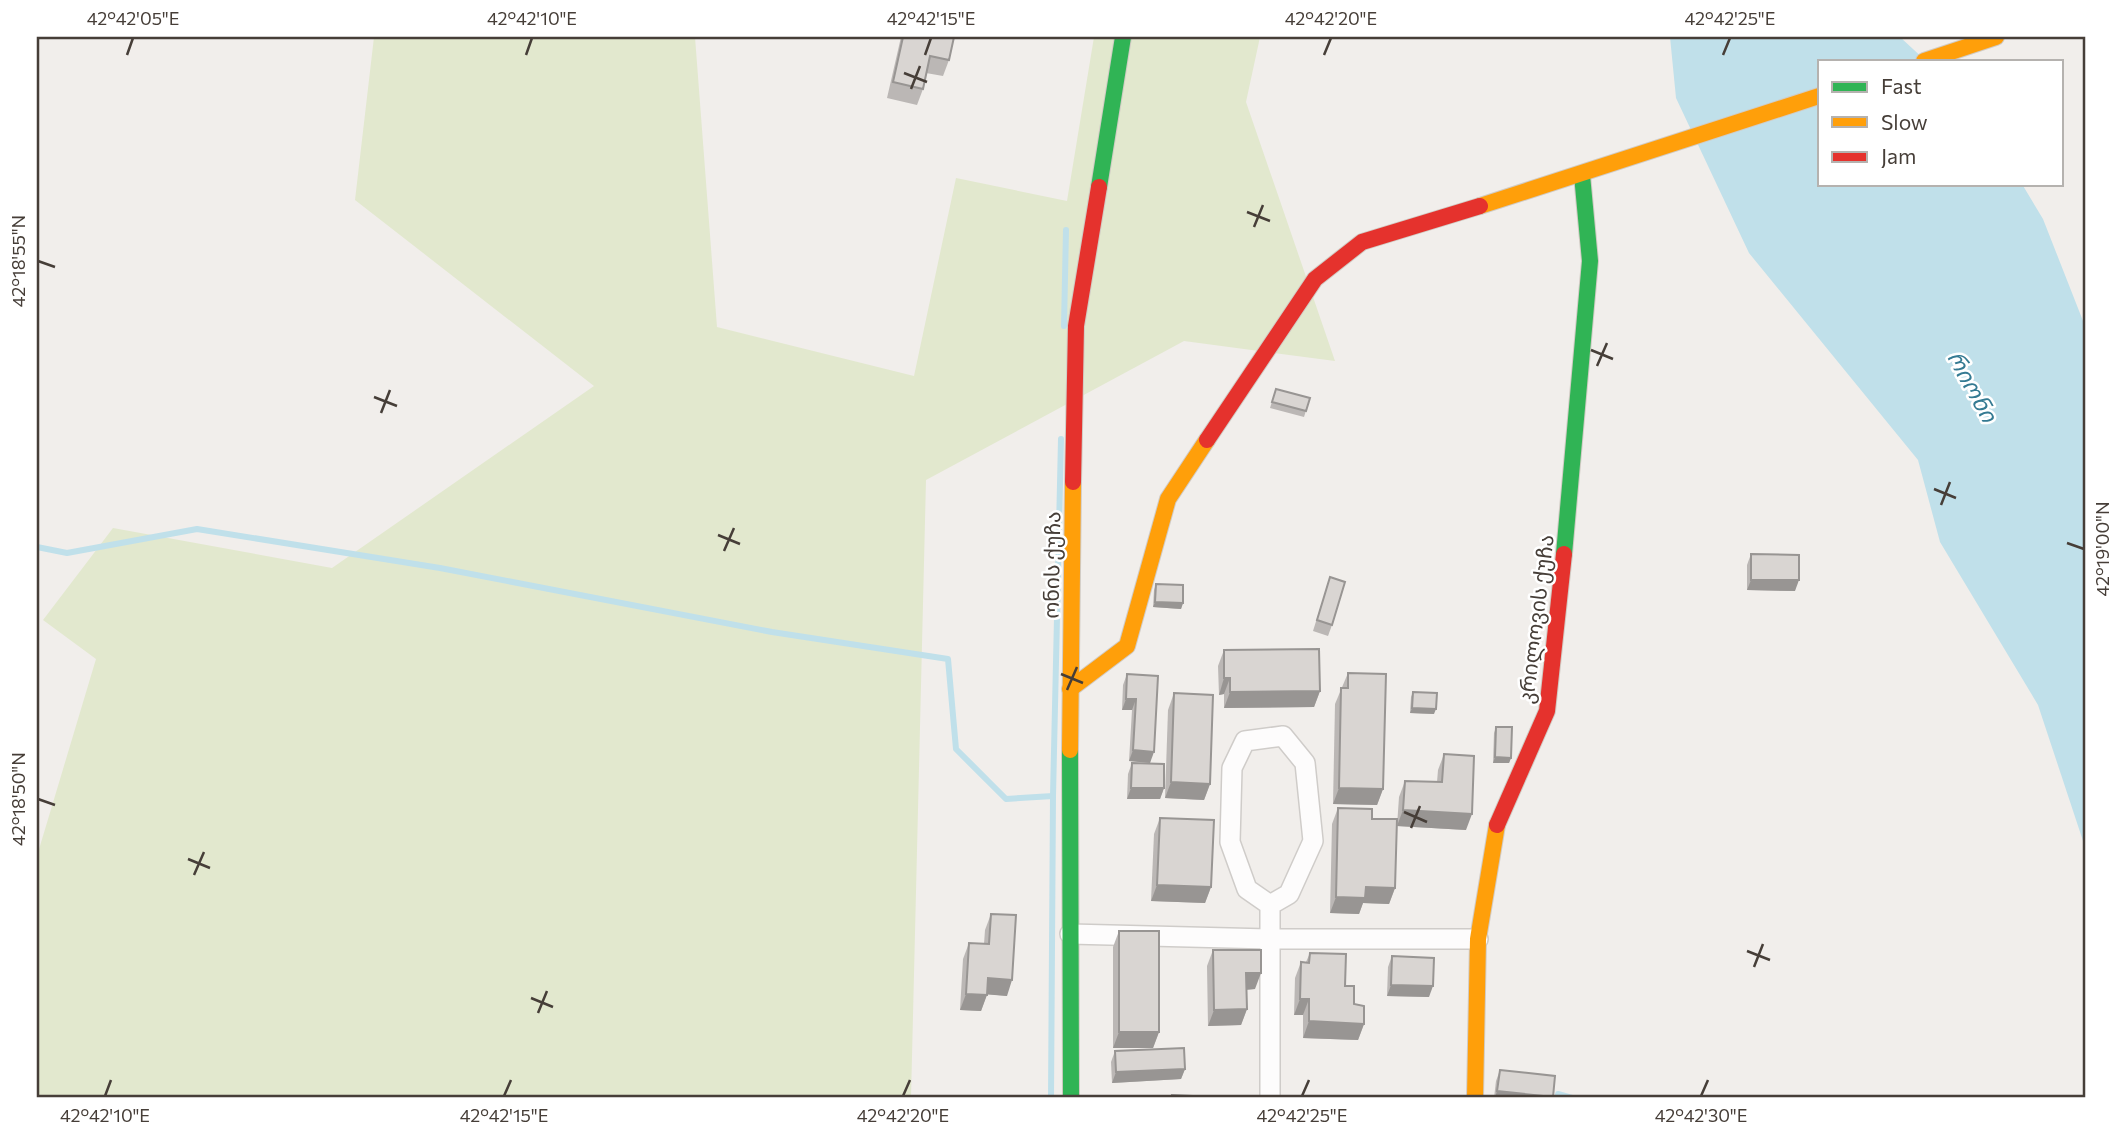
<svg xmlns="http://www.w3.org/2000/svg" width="2122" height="1135" viewBox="0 0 2122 1135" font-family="Commissioner,'Noto Sans Georgian',sans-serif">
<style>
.green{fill:#e2e8ce}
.water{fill:#c0e0ea}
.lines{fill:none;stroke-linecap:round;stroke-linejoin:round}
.stream{stroke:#c0e0ea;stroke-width:6}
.street-casing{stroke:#cfccc9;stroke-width:22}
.fast-casing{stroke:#d1cbc4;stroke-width:18}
.slow-casing{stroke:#d1cbc4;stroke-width:18}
.jam-casing{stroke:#d1cbc4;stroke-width:18}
.street{stroke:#fdfcfc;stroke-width:19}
.fast{stroke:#30b455;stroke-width:16}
.slow{stroke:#ff9f0a;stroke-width:16}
.jam{stroke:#e5322d;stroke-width:16}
.wall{fill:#bbb7b5}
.shaded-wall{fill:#989593}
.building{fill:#d9d5d2;stroke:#989593;stroke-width:2}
.ticks{fill:none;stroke:#463e38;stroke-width:2.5}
.labels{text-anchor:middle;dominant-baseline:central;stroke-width:5;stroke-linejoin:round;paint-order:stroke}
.street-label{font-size:21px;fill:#463e38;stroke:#fff}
.water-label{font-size:23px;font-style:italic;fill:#347a92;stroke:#fff}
.neatline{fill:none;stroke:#463e38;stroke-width:2.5}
.ticks-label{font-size:18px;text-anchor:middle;fill:#463e38}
</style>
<rect width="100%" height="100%" fill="#f1eeeb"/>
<!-- green -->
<path class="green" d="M374,37H695L717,327L914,376L956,178L1067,201L1094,37H1260L1246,102L1335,361L1184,341L926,480L911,1098H37V856L96,659L43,620L113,528L332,568L594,386L355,200Z"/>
<!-- water -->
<path class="water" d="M1670,37H1900L1926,61H1819V184H2022L2043,219L2085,326V847L2038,705L1940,542L1918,460L1749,253L1676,98Z"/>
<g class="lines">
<!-- stream -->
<g class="stream">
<path d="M1064,326L1066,230"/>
<path d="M37,547L67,553L197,529L440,568L772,632L948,659L956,749L1006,799L1053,796"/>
<path d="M1558,1094L1572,1098"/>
<path d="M1051,1098L1053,796L1061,439"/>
</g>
<!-- street casing -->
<g class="street-casing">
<g id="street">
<path d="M1270,905L1247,889L1230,842L1232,768L1245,741L1283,736L1305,763L1313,841L1289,894L1270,905V1098"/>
<path d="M1070,934L1269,939H1478"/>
</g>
</g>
<!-- fast casing -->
<g class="fast-casing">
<g id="fast">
<path d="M1099,187L1123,37"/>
<path d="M1564,554L1590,261L1582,175"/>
<path d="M1070,750L1071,1098"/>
</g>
</g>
<!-- slow casing -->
<g class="slow-casing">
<g id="slow">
<path d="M1924,61L1996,37"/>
<path d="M1480,206L1819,96"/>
<path d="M1070,689L1127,646L1168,499L1207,440"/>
<path d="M1070,750L1073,482"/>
<path d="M1475,1098L1478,939L1497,825"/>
</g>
</g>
<!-- jam casing -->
<g class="jam-casing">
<g id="jam">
<path d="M1207,440L1315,279L1362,242L1480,206"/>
<path d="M1073,482L1076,326L1099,187"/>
<path d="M1497,825L1547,711L1564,554"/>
</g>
</g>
<!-- street -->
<use href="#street" class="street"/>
<!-- fast -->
<use href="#fast" class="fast"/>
<!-- slow -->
<use href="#slow" class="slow"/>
<!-- jam -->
<use href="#jam" class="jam"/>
</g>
<!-- wall -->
<g class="wall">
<path d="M901,37H954L949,60L943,76L926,73L923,89L917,105L887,98Z"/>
<path d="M1274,395L1310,398L1304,417L1270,408Z"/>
<path d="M1751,554L1795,591L1747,590V565Z"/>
<path d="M1330,577L1332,625L1328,636L1313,631Z"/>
<path d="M1156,584L1183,603L1181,609L1153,607L1154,590Z"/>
<path d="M1224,650L1320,691L1314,707L1224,708V694L1219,695L1218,666Z"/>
<path d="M1348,673L1383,789L1377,805L1333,804L1335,704Z"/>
<path d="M1127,674L1158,676L1150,763L1129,761L1132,710H1122L1123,685Z"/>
<path d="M1413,692L1434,714L1410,713L1411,697Z"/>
<path d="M1174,693L1210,784L1204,800L1165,798L1168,710Z"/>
<path d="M1496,727L1511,758L1509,763H1493L1494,733Z"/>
<path d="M1444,754L1466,830L1397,826L1399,797L1405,781L1437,782L1438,770Z"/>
<path d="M1132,763L1164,788L1160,799H1127L1128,774Z"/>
<path d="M1338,808L1372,819L1395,888L1389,904L1363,903L1359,914L1330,913L1332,824Z"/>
<path d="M1160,818L1211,887L1205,903L1151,901L1154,834Z"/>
<path d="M991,914L1007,996L987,994L981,1011L960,1010L963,959L969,943L984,944L985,930Z"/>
<path d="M1119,931L1159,1032L1153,1048H1113V947Z"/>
<path d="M1213,950L1255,989L1247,990V1009L1241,1025L1208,1026L1207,966Z"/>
<path d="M1310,953L1354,1004L1364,1024L1358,1040L1303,1038V1015H1294L1295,978L1301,962H1306Z"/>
<path d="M1392,956L1429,997L1387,996L1388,967Z"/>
<path d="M1115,1051L1185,1069L1181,1079L1112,1083L1111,1062Z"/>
<path d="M1500,1070L1555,1076L1552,1098H1494L1496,1081Z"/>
</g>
<!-- shaded-wall -->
<g class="shaded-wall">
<path d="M1751,580H1799L1795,591L1747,590Z"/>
<path d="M1155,602L1183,603L1181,609L1153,607Z"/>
<path d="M1224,678H1230L1224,694L1219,695Z"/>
<path d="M1320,691L1314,707L1224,708L1230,692Z"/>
<path d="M1126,699H1136L1132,710H1122Z"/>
<path d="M1412,708L1436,709L1434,714L1410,713Z"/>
<path d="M1133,750L1154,752L1150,763L1129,761Z"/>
<path d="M1495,757L1511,758L1509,763H1493Z"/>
<path d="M1171,782L1210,784L1204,800L1165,798Z"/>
<path d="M1131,788H1164L1160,799H1127Z"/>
<path d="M1339,788L1383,789L1377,805L1333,804Z"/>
<path d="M1403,810L1472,814L1466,830L1397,826Z"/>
<path d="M1157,885L1211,887L1205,903L1151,901Z"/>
<path d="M1366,887L1395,888L1389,904L1363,903L1359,914L1330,913L1336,897Z"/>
<path d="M1246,973H1261L1255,989L1240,990Z"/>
<path d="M988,978L1012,980L1007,996L982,994Z"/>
<path d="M1391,985L1433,986L1429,997L1387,996Z"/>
<path d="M966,994L987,995L981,1011L960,1010Z"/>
<path d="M1300,999H1309L1303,1015H1294Z"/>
<path d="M1247,1009L1241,1025L1208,1026L1214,1010Z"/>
<path d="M1309,1021L1364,1024L1358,1040L1303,1038Z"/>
<path d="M1119,1032H1159L1153,1048H1113Z"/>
<path d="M1185,1069L1181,1079L1112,1083L1116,1072Z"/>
<path d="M1497,1091L1553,1097L1495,1098Z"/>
</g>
<!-- building -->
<g class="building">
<path d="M903,37H954L949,60L930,56L923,89L893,82Z"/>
<path d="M1276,389L1310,398L1306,411L1272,402Z"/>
<path d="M1751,554L1799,555V580H1751Z"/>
<path d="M1330,577L1345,582L1332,625L1317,620Z"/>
<path d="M1156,584L1183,585V603L1155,602Z"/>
<path d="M1319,649L1320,691L1230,692V678H1224V650Z"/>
<path d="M1348,673L1386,674L1383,789L1339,788L1341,688H1348Z"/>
<path d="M1127,674L1158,676L1154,752L1133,750L1136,699H1126Z"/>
<path d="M1413,692L1437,693L1436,709L1412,708Z"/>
<path d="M1174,693L1213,695L1210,784L1171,782Z"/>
<path d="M1496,727H1512L1511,758L1495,757Z"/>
<path d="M1444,754L1474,756L1472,814L1403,810L1405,781L1442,782Z"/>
<path d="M1132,763L1164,764V788H1131Z"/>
<path d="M1338,808L1372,809V819H1397L1395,888L1366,887L1365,898L1336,897Z"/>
<path d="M1160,818L1214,820L1211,887L1157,885Z"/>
<path d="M991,914L1016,915L1012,980L988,978L987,995L966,994L969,943L989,944Z"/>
<rect x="1119" y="931" width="40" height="101"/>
<path d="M1213,950H1261V973H1246L1247,1009L1214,1010Z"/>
<path d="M1310,953L1346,954L1345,986H1354V1004L1364,1006V1024L1309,1021V999H1300L1301,962L1309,963Z"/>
<path d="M1392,956L1434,958L1433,986L1391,985Z"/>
<path d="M1184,1048L1185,1069L1116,1072L1115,1051Z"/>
<path d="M1500,1070L1555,1076L1553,1097L1497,1091Z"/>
<path d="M1172,1095L1192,1096V1098H1172Z"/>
</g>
<!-- ticks -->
<path class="ticks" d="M127,55L133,38M526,55L532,38M925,55L931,38M1324,55L1331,38M1723,55L1730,38M904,73L927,82M911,89L920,66M1247,212L1270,221M1254,227L1263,205M38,261L55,267M1591,350L1613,359M1597,366L1607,343M374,397L397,406M381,413L390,390M1934,489L1956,498M1941,505L1950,482M718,535L740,544M2067,543L2084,549M724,551L734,528M1061,674L1083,683M1067,690L1077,667M38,799L55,805M1404,812L1427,822M1411,828L1420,806M188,859L210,868M194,875L204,852M1747,951L1770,960M1754,967L1763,944M531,998L553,1007M538,1013L547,991M105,1096L111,1080M504,1096L511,1080M903,1096L910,1080M1302,1096L1309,1080M1701,1096L1708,1080"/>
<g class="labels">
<!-- street labels -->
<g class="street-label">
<text transform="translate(1051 565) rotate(-89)">ონის ქუჩა</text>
<text transform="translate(1535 619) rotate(-83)">კრილოვის ქუჩა</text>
</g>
<!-- water labels -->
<g class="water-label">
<text transform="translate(1973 386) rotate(61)">რიონი</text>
</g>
</g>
<!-- border -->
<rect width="2122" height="1135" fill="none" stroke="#ffffff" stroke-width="77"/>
<!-- legend -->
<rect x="1818" y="60" width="245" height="126" fill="#ffffff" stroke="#b5b2af" stroke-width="2"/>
<rect x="1832" y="82" width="35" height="10" fill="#30b455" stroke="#b5b2af" stroke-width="2"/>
<text x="1881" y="94" font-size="21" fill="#463e38">Fast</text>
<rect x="1832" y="117" width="35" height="10" fill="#ff9f0a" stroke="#b5b2af" stroke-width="2"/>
<text x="1881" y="130" font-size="21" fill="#463e38">Slow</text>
<rect x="1832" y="152" width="35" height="10" fill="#e5322d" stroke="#b5b2af" stroke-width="2"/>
<text x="1881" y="164" font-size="21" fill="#463e38">Jam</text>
<rect x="38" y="38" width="2046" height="1058" class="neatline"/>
<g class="ticks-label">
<text x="133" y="25">42°42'05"E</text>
<text x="532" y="25">42°42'10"E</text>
<text x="931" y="25">42°42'15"E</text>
<text x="1331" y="25">42°42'20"E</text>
<text x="1730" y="25">42°42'25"E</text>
<text transform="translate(19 261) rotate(-90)" y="6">42°18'55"N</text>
<text transform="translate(2103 549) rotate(-90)" y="6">42°19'00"N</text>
<text transform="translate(19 799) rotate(-90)" y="6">42°18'50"N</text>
<text x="105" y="1122">42°42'10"E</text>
<text x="504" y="1122">42°42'15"E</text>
<text x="903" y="1122">42°42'20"E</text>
<text x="1302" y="1122">42°42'25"E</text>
<text x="1701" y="1122">42°42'30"E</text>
</g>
</svg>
